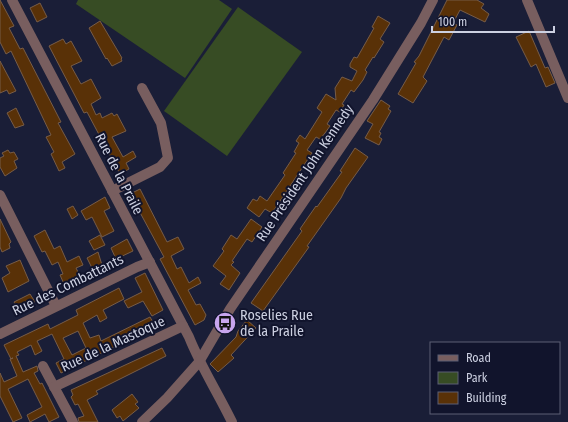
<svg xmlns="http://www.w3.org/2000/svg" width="568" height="422" viewBox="0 0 568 422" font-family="'Fira Sans Condensed',sans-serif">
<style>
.green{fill:#374c24}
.building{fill:#593107;stroke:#775c47;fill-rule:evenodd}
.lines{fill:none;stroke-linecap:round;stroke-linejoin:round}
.minor{stroke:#785e5f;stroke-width:10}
.labels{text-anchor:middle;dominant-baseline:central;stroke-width:4;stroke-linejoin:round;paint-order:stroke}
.street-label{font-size:14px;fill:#ccd0e1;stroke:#11142c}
.poi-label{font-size:14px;fill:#ccd0e1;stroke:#11142c;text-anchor:start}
</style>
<rect width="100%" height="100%" fill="#1a1e37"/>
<!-- green -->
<g class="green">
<path d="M78,0H219L232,9L185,78L76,4Z"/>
<path d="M238,7L302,52L227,156L164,111Z"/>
</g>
<!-- building -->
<g class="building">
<path d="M0,0L14,26L9,28L20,49L23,48L61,122L58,123L75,154L62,162L65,168L59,171L51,154L54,152L46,137L51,135L11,51L6,54L0,42Z"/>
<path d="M447,0H477L484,4L481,8L489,14L485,22L460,10L453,23L457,25L449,40L444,37L423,77L427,81L413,103L398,94L416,63L414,62L419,56Z"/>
<path d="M40,3L47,17L37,22L30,8Z"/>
<path d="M378,16L390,23L380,39L384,42L374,58L373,57L365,70L367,72L363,80L354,92L351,90L342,104L344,105L340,112L336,110L327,124L330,126L325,133L320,139L316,137L307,150L312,153L272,213L265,209L259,217L247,208L253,199L257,201L260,196L267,201L285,175L283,173L296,153L294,152L299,143L296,141L300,135L305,139L322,112L317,108L326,94L336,100L335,88L342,77L352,81L357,71L350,67V64L354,57L357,58L374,28L372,27Z"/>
<path d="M100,21L122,58L121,59L122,61L112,66L107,58L106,59L89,28Z"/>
<path d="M529,31L545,68L548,67L555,83L546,87L536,64L531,67L516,37Z"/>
<path d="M63,39L66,44L71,41L82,61L71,66L81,84L91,79L101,98L91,104L96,115L100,113L102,118L112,113L114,116L117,114L126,131L112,137L123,157L133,151L136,157L126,163L129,169L120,174L87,112L84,113L49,46Z"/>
<path d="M0,61L16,91L9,94L7,90L0,93Z"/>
<path d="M381,100L390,106L388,109L391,111L379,132L381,133L379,137L382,139L379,145L365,138L373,124L367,121Z"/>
<path d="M16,108L24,125L15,128L7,113Z"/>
<path d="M355,148L368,157L346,188L341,198L307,246L309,247L263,311L251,303L302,231L300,229L309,216L316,206L317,207L342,172L340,171Z"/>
<path d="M8,150L10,153L14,152L18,159L14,161L17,168L5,176L0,167V158L4,156L2,153Z"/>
<path d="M140,189L167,242L178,237L184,249L171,256L177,269L181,267L189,283L198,277L201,283L188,290L196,305L200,304L206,315L204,320L195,325L160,259L164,257L130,194Z"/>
<path d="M105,197L110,208L104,211L114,231L102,237L92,217L86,220L81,211Z"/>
<path d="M73,206L78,215L72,219L67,209Z"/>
<path d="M0,219L11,242L9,244L10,248L2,252L0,247Z"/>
<path d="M251,219L262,227L252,242L247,239L232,261L234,262L231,265L240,273L229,290L220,284L226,276L213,266L224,251L222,249L231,235L237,239Z"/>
<path d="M45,230L54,249L60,246L67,262L79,256L83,265L76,268L80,276L64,284L60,275L63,274L58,262L52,265L45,251L42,252L34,236Z"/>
<path d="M100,235L105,245L94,250L89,241Z"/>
<path d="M127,239L133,251L116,259L111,248Z"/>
<path d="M98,252L102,265L93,270L87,258Z"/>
<path d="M20,260L29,281L8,292L2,278L10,273L6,266Z"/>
<path d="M145,273L163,310L152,316L143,301L128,308L124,301L142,292L135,278Z"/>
<path d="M119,288L124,299L103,310L107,318L100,322L97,315L83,323L90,338L99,335L101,341L150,317L154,324L139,332L140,334L61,373L56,363L64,359L52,334L37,341L42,351L35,355L31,345L17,352L19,355L16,356L23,372L37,366L38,371L34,373L40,384L42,383L59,417L49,422L45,414L30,422L27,415L42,407L28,379L8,389L22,418L13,422L0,396V373L4,382L17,376L10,359L13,358L11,359L4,345L48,324L50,329L78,315L76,310ZM78,331L86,348L72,355L63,338Z"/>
<path d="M30,294L35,302L19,310L14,302Z"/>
<path d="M247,320L256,328L231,355L234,358L218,372L210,364L236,337L238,331Z"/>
<path d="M162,348L166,356L96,391L98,394L87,400L98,422H79L78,418L84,416L78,404L75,405L71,397L73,395L71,390Z"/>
<path d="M132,394L138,402L135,404L139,408L123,421L120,416L117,418L112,410Z"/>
</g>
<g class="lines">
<!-- minor -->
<g class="minor">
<path d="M12,0L189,337C201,367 218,393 232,422"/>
<path d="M527,0L568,98"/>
<path d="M112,191L160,167L168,158L161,123L142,88"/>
<path d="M0,195L56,306"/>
<path d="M0,334L137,267L150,262"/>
<path d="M43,366L73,422"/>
<path d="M54,387L183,326"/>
<path d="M142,422L167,398L199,362L230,309L373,100L421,23L433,0"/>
</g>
</g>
<!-- icons -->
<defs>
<g id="bus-disc" transform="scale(1.15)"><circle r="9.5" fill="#c8a6ef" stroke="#11142c"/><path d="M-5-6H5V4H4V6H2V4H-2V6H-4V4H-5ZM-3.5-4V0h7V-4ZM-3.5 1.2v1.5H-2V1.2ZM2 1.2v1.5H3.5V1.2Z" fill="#111"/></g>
</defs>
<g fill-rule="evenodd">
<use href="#bus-disc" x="225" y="323"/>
</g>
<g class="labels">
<!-- street labels -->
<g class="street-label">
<text transform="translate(305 173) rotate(-56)">Rue Président John Kennedy</text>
<text transform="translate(119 174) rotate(63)">Rue de la Praile</text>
<text transform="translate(68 285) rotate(-26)">Rue des Combattants</text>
<text transform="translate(113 344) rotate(-25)">Rue de la Mastoque</text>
</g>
<!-- poi labels -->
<g class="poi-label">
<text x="240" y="315">Roselies Rue<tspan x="240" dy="16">de la Praile</tspan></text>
</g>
</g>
<!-- legend -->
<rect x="430" y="342" width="130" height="72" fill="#11142c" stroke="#5c5f74"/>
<rect x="438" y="355" width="20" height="6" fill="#785e5f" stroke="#5c5f74"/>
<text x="466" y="362" font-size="12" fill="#ccd0e1">Road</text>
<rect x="438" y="372" width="20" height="12" fill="#374c24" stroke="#5c5f74"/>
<text x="466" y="382" font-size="12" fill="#ccd0e1">Park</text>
<rect x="438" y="392" width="20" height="12" fill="#593107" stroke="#5c5f74"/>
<text x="466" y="402" font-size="12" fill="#ccd0e1">Building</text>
<!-- scale -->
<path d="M432 26v6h122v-6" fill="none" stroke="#ccd0e1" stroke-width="2"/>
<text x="438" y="26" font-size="12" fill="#ccd0e1" stroke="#11142c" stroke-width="3" paint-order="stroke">100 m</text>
</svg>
